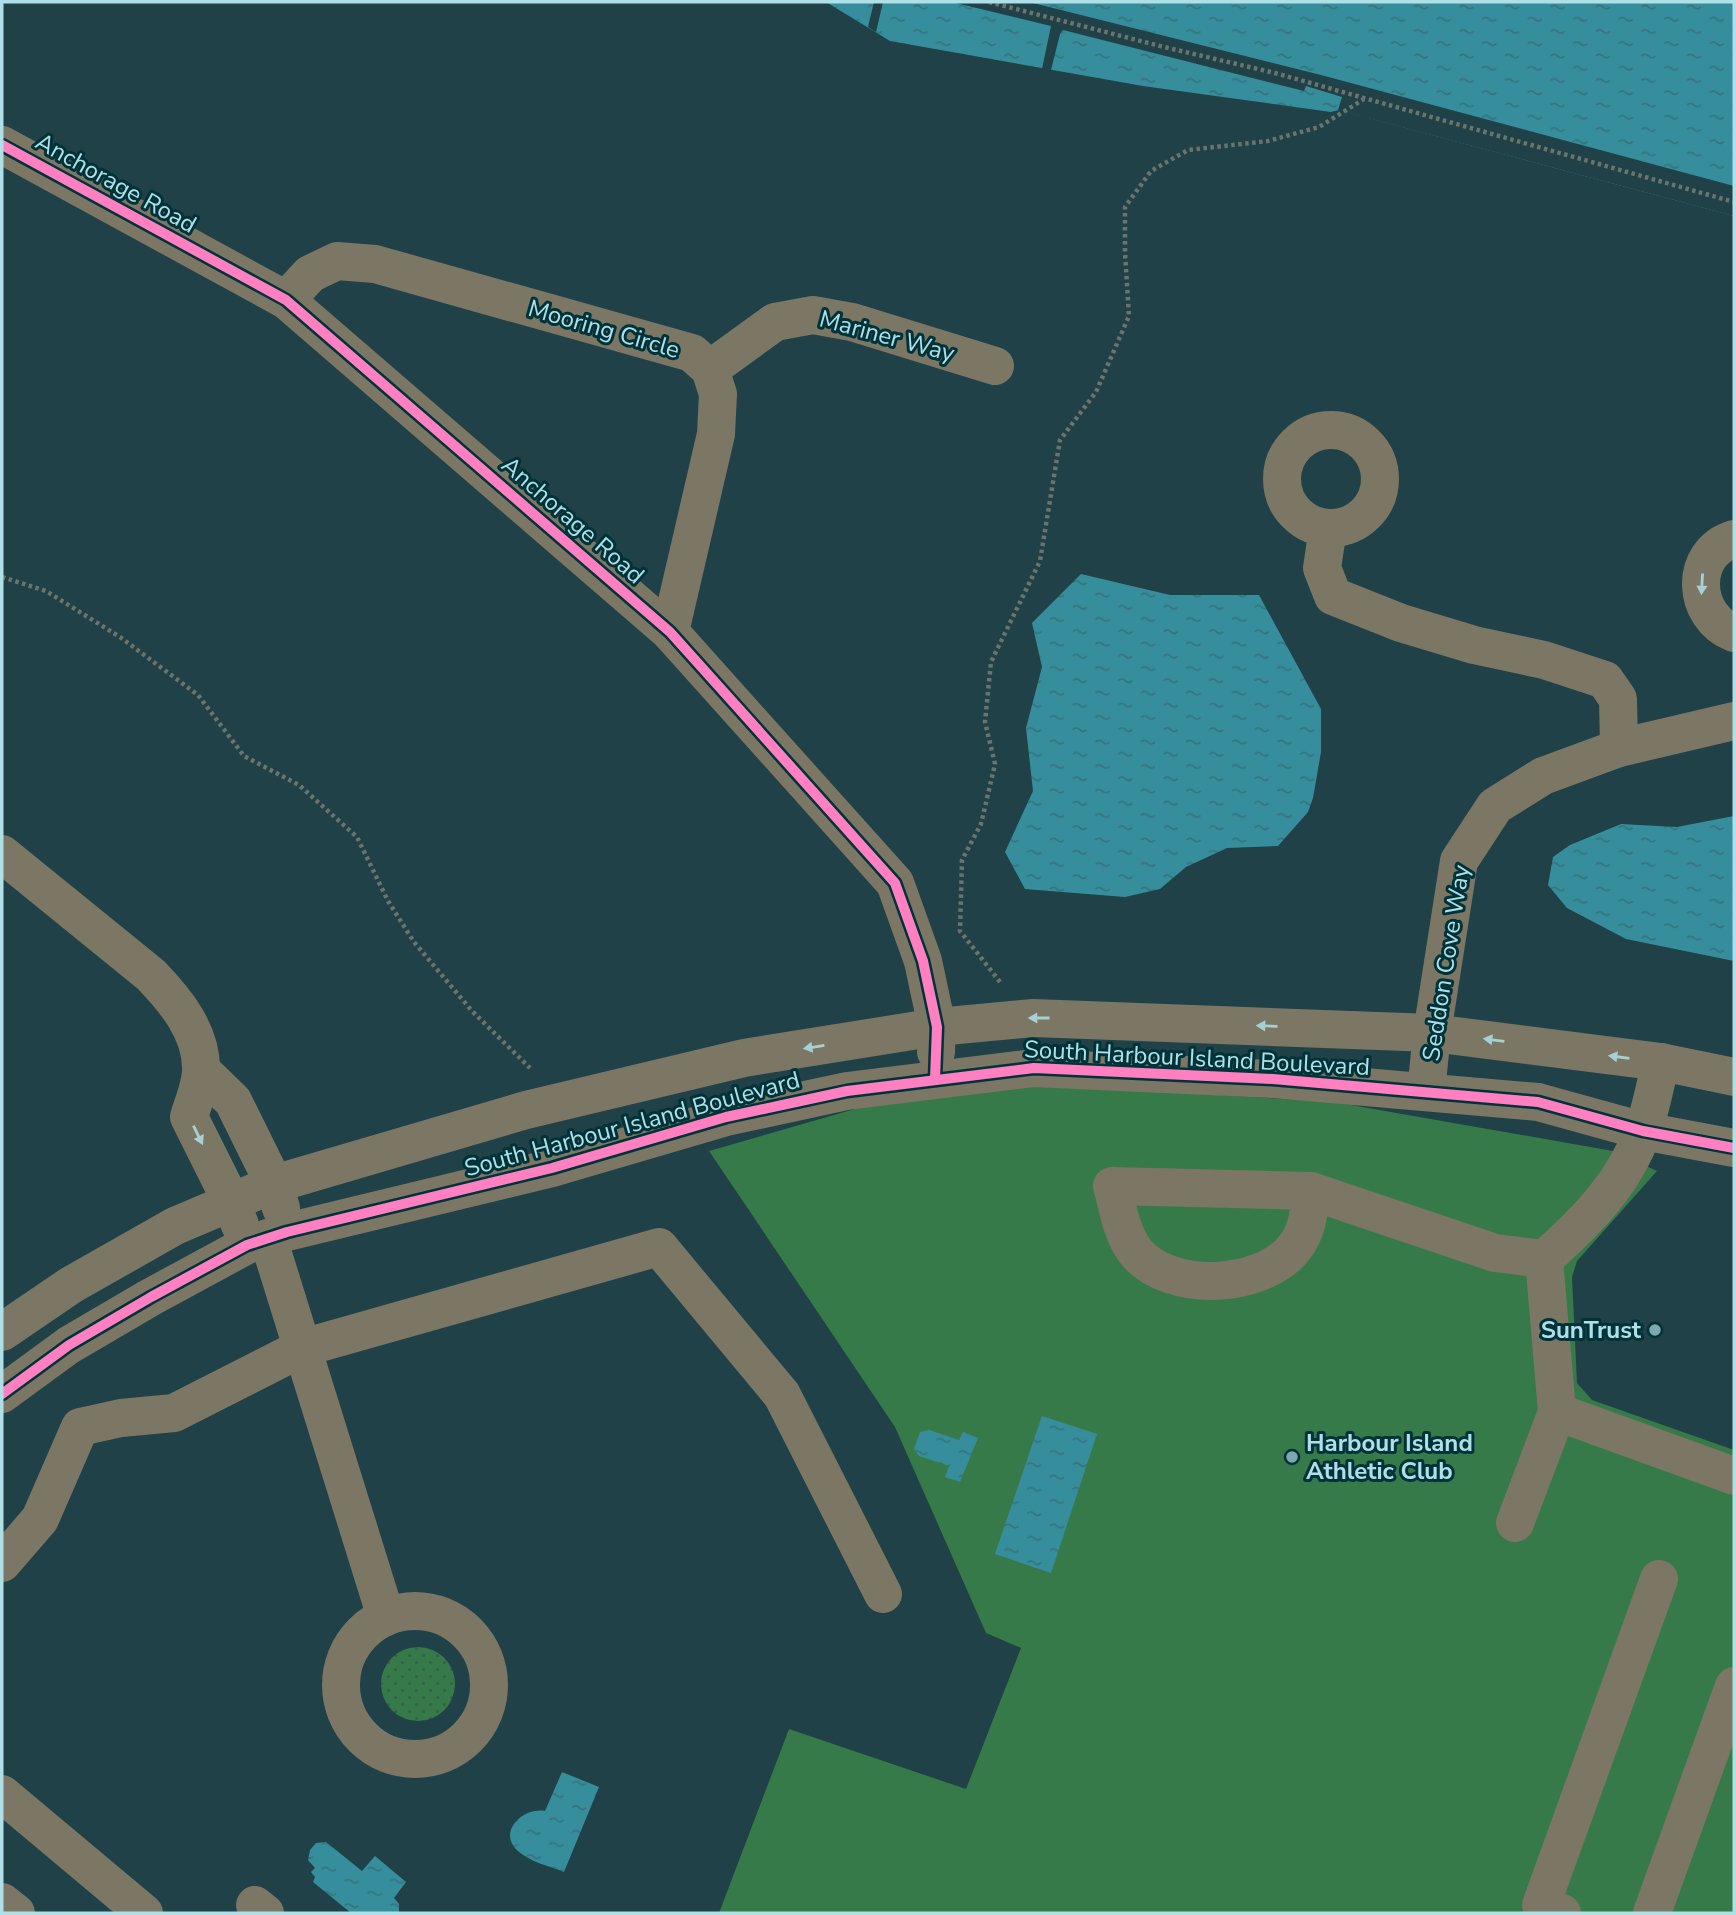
<svg xmlns="http://www.w3.org/2000/svg" width="1736" height="1915" viewBox="0 0 1736 1915" font-family="'Nunito Sans',sans-serif">
<style>
.grass{fill:url(#grass-dots)}
.park{fill:#367a49}
.water{fill:url(#water-ripples)}
.pier{fill:#1f4147}
.lines{fill:none;stroke-linecap:round;stroke-linejoin:round}
.path{stroke:#6a746c;stroke-width:4.5;stroke-dasharray:3.5 3.5;stroke-linecap:butt}
.minor{stroke:#7b7764;stroke-width:38}
.cycleway-casing{stroke:#003339;stroke-width:15}
.cycleway{stroke:#ff80c0;stroke-width:10}
.oneway{fill:#a7d0d4}
.poi-dot{fill:#7da8b0;stroke:#003339;stroke-width:2.5}
.labels{text-anchor:middle;dominant-baseline:central;stroke-width:6;stroke-linejoin:round;paint-order:stroke}
.street-label{font-size:24px;fill:#afe0e8;stroke:#003339}
.poi-label{font-size:24px;font-weight:bold;fill:#afe0e8;stroke:#003339;text-anchor:end}
</style>
<defs>
<pattern id="grass-dots" width="8" height="8" patternUnits="userSpaceOnUse" patternTransform="scale(1.75)"><rect width="8" height="8" fill="#367a49"/><path d="M2 2h.1M6 6h.1" fill="none" stroke="#356148" stroke-width="1.8" stroke-linecap="round"/></pattern>
<pattern id="water-ripples" width="26" height="14" patternUnits="userSpaceOnUse" patternTransform="scale(1.75)"><rect width="26" height="14" fill="#368e9c"/><path d="M2 4q2-2 4 0t4 0M15 11q2-2 4 0t4 0" fill="none" stroke="#35747e"/></pattern>
</defs>
<rect width="100%" height="100%" fill="#1f4147"/>
<!-- grass -->
<circle class="grass" cx="418" cy="1684" r="37"/>
<!-- park -->
<path class="park" d="M1032,1084L1334,1102L1613,1151L1657,1171L1577,1261L1572,1277L1577,1383L1592,1400L1734,1450V1913H719L789,1729L966,1789L1021,1648L986,1633L895,1427L709,1151L872,1104Z"/>
<!-- water -->
<g class="water">
<path d="M826,2H1734V216L1339,110L1331,112L1143,86L890,41Z"/>
<path d="M1081,574L1170,595H1259L1321,709V752L1313,798L1308,812L1278,846L1227,848L1186,867L1160,889L1125,897L1025,889L1005,852L1033,791L1026,728L1042,667L1032,623Z"/>
<path d="M1734,816V961L1626,939L1567,908L1548,885L1553,857L1570,845L1621,824L1677,827Z"/>
<path d="M1042,1416L1097,1434L1051,1573L995,1554Z"/>
<path d="M929,1430L959,1440L963,1432L978,1438L960,1482L945,1477L949,1466L919,1456L914,1449L920,1432Z"/>
<path d="M562,1772L599,1787L564,1872C549,1866 530,1862 518,1851C497,1833 522,1807 545,1811Z"/>
<path d="M326,1842L362,1871L375,1856L406,1882L394,1898L399,1904V1913H351L313,1882L315,1877L311,1872L315,1868L308,1860L310,1850L316,1843Z"/>
</g>
<!-- pier -->
<g class="pier">
<path d="M874,2H883L876,32L868,27Z"/>
<path d="M952,2H1029L1321,75L1734,186V216L1338,110L1342,97L1306,86L1304,91L1063,30L1060,34L1051,70L1042,69L1051,26Z"/>
</g>
<g class="lines">
<!-- path -->
<g class="path">
<path d="M989,2L1164,47L1275,73L1734,202"/>
<path d="M2,577L46,591L120,637L198,695L244,756L299,785L357,837L388,901L414,942L472,1011L530,1068"/>
<path d="M1000,982L960,931L962,860L981,824L995,764L985,722L991,662L1040,561L1060,440L1096,392L1129,316L1125,253V207L1151,171L1188,150L1268,141L1319,127L1364,99"/>
</g>
<!-- minor -->
<g class="minor">
<path d="M2,145L286,300L670,632L895,883L923,961L937,1027L936,1052"/>
<path d="M286,300L310,274L337,261L375,264L692,353L710,369L718,394L716,434L670,632"/>
<path d="M710,369L775,322L813,315L852,322L995,366"/>
<circle cx="1331" cy="479" r="49"/>
<path d="M1328,528L1322,568L1333,596L1401,623L1474,645L1544,660L1605,680L1618,699L1619,748"/>
<path d="M1734,539C1688,553 1692,617 1734,633"/>
<path d="M2,854L151,975C175,1000 202,1032 201,1070C201,1085 193,1103 189,1117L231,1201L240,1225"/>
<path d="M201,1070L233,1101L274,1184L281,1208"/>
<path d="M1426,1092L1432,1033L1459,861L1495,806L1543,776L1619,748L1734,721"/>
<path d="M1311,1191C1309,1211 1308,1230 1295,1247C1263,1289 1169,1294 1135,1251C1121,1232 1118,1208 1112,1186L1311,1191L1495,1253L1544,1259C1585,1223 1624,1184 1643,1131C1651,1109 1655,1085 1661,1062"/>
<path d="M268,1238L386,1617"/>
<path d="M2,1332L71,1285L175,1226L274,1184L526,1110L744,1058L937,1027L1033,1018L1432,1033L1661,1062L1734,1077"/>
<path d="M2,1394L69,1345L151,1297L247,1245L287,1232L552,1168L726,1117L847,1091L1034,1068L1273,1079L1538,1102L1643,1131L1734,1148"/>
<path d="M1557,1412L1734,1476"/>
<path d="M1515,1523L1557,1412L1544,1259"/>
<path d="M2,1563L40,1519L80,1427L121,1418L174,1413L302,1348L659,1247L782,1395L883,1594"/>
<circle cx="415" cy="1685" r="74"/>
<path d="M2,1794L144,1913"/>
<path d="M2,1902L16,1913"/>
<path d="M255,1905L265,1913"/>
<path d="M1562,1913L1541,1905L1659,1579"/>
<path d="M1652,1913L1734,1686"/>
</g>
<!-- cycleway casing -->
<g class="cycleway-casing">
<g id="cycleway">
<path d="M2,145L286,300L670,632L895,883L923,961L937,1027L935,1079"/>
<path d="M2,1394L69,1345L151,1297L247,1245L287,1232L552,1168L726,1117L847,1091L1034,1068L1273,1079L1538,1102L1643,1131L1734,1148"/>
</g>
</g>
<!-- cycleway -->
<use href="#cycleway" class="cycleway"/>
</g>
<!-- one-way arrows -->
<defs><path id="oneway-solid" d="M-6-.8H1V-3.2L6.5 0L1 3.2V.8H-6Z" transform="scale(1.75)"/></defs>
<g class="oneway">
<use href="#oneway-solid" transform="translate(1702 584) rotate(93)"/>
<use href="#oneway-solid" transform="translate(1039 1018) rotate(-180)"/>
<use href="#oneway-solid" transform="translate(1267 1026) rotate(-178)"/>
<use href="#oneway-solid" transform="translate(1494 1040) rotate(-173)"/>
<use href="#oneway-solid" transform="translate(814 1047) rotate(171)"/>
<use href="#oneway-solid" transform="translate(1619 1057) rotate(-172)"/>
<use href="#oneway-solid" transform="translate(198 1135) rotate(64)"/>
</g>
<!-- markers -->
<g class="poi-dot">
<circle cx="1655" cy="1330" r="7"/>
<circle cx="1292" cy="1457" r="7"/>
</g>
<g class="labels">
<!-- street labels -->
<g class="street-label">
<text transform="translate(116 183) rotate(29)">Anchorage Road</text>
<text transform="translate(604 329) rotate(16)">Mooring Circle</text>
<text transform="translate(887 336) rotate(15)">Mariner Way</text>
<text transform="translate(573 520) rotate(41)">Anchorage Road</text>
<text transform="translate(1446 963) rotate(-81)">Seddon Cove Way</text>
<text transform="translate(1197 1058) rotate(3)">South Harbour Island Boulevard</text>
<text transform="translate(632 1124) rotate(-15)">South Harbour Island Boulevard</text>
</g>
<!-- poi labels -->
<g class="poi-label">
<text x="1641" y="1330">SunTrust</text>
<text x="1306" y="1443" text-anchor="start">Harbour Island<tspan x="1306" dy="28">Athletic Club</tspan></text>
</g>
</g>
<!-- border -->
<rect width="1736" height="1915" fill="none" stroke="#afe0e8" stroke-width="7"/>
</svg>
